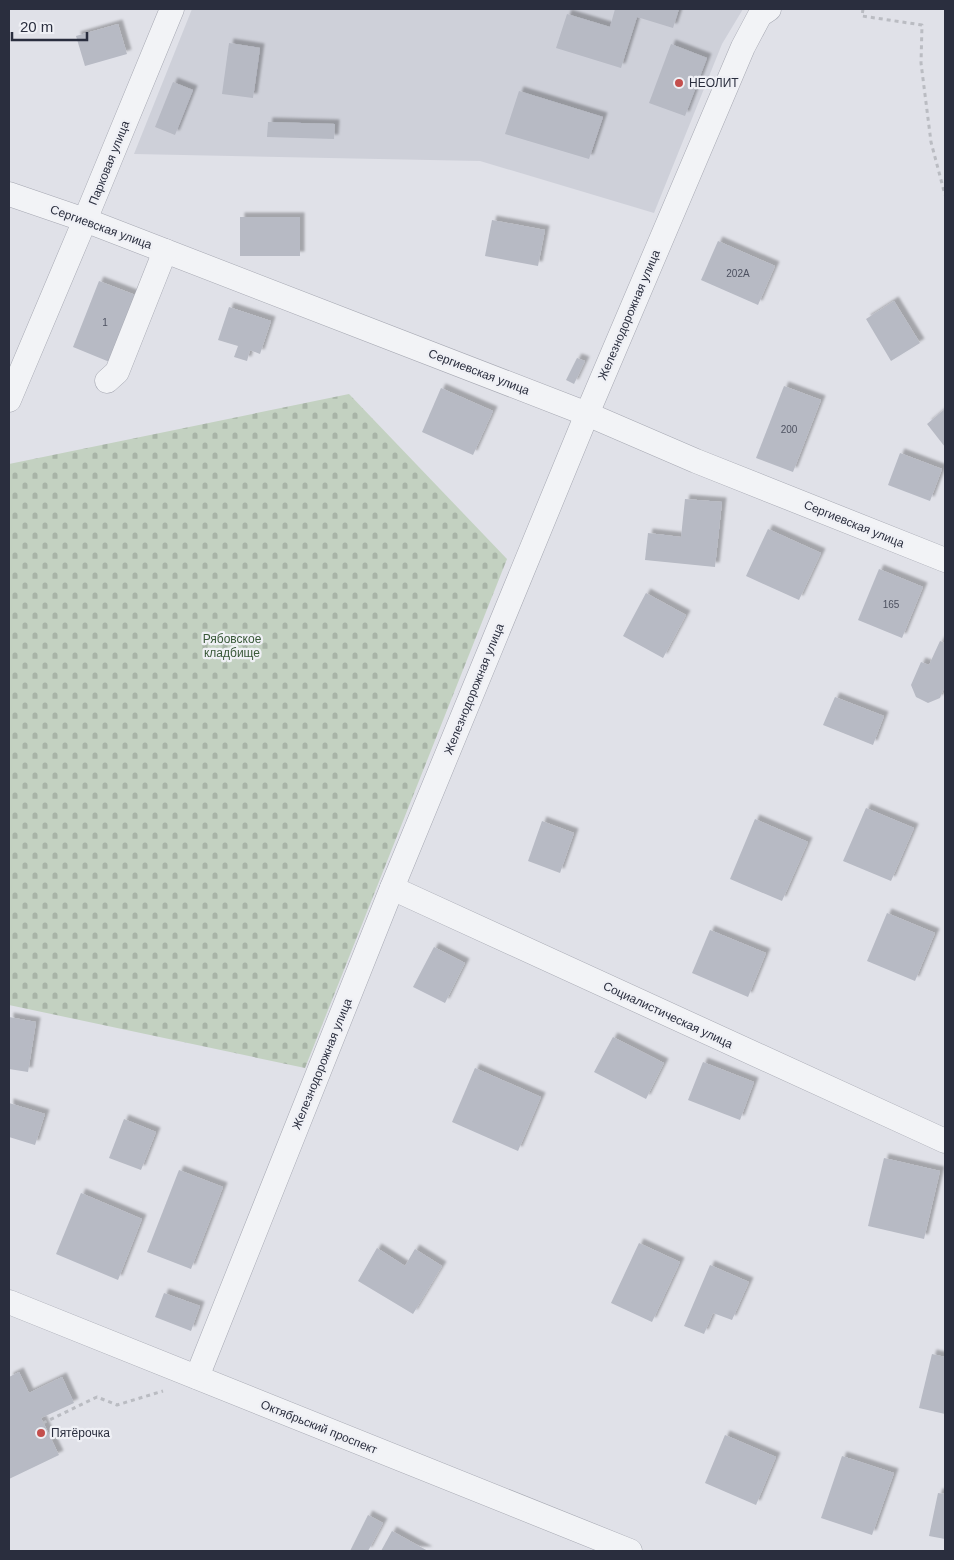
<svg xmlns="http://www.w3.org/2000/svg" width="954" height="1560" viewBox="0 0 954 1560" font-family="Arial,sans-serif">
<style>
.built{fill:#ced0d9}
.cemetery{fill:url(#cemetery-stones)}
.building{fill:#b7bac4;filter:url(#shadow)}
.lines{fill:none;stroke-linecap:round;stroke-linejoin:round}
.minor-casing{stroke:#a6a8b2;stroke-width:25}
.path{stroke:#babcc2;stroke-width:3;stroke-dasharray:4 4;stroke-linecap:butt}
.minor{stroke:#f2f3f6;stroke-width:24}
.poi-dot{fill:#c44f4d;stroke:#eff0f5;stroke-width:2}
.labels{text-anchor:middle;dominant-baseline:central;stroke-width:4.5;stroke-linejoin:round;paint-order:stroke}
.number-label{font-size:10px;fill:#4d5160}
.poi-label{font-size:12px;fill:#2a2e3e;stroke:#eff0f5;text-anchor:start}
.street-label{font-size:12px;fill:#2a2e3e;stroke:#eff0f5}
.park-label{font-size:12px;fill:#395838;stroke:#eff0f5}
</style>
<defs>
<pattern id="cemetery-stones" width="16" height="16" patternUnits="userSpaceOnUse" patternTransform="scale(1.25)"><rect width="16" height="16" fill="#c3d1c1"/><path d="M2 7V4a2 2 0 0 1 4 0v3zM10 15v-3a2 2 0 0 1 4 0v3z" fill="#a8b4a7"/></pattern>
<filter id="shadow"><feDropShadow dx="4.5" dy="-4.5" stdDeviation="1" flood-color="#0004"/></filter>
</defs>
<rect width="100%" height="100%" fill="#e0e1e8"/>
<!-- built -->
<path class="built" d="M192,9H743L722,44L654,213L480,161L134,154Z"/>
<!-- cemetery -->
<path class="cemetery" d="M349,394L507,559L305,1068L9,1005V464Z"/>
<!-- building -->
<g class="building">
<path d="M615,9H679L673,28L637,17L621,68L556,48L567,14L610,27Z"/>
<path d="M118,24L127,54L85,66L76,36Z"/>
<path d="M229,43L260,48L253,98L222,94Z"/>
<path d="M671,44L707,58L685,116L649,103Z"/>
<path d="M173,82L193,90L175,135L155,127Z"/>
<path d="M519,91L603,117L589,159L505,134Z"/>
<path d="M268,122L335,124L334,139L267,137Z"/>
<rect x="240" y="217" width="60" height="39"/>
<path d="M492,220L545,230L538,266L485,256Z"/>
<path d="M718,241L775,266L758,305L701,280Z"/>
<path d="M99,281L138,296L112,363L73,347Z"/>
<path d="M894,301L920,343L891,361L866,319Z"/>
<path d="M229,307L271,321L260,354L250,350L247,361L234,357L238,346L218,340Z"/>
<path d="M577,358L585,361L574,384L566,380Z"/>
<path d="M784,386L821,400L793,472L756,458Z"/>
<path d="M441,388L493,411L473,455L422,432Z"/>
<path d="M945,409V447L927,424Z"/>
<path d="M900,453L942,469L930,501L888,485Z"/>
<path d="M685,499L722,502L715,567L645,560L648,533L681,537Z"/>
<path d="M768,529L821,553L799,600L746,576Z"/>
<path d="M879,569L923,587L902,638L858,620Z"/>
<path d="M646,593L686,615L663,658L623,636Z"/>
<path d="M940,641L945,643V689L944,688L940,698L928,703L916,697L911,685L921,662L929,665Z"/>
<path d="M835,697L884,716L873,745L823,725Z"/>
<path d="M866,808L914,828L891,881L843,861Z"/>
<path d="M755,819L808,842L782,901L730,879Z"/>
<path d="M542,821L574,833L560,873L528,861Z"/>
<path d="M887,913L935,933L915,981L867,961Z"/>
<path d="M710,930L766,953L748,997L692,973Z"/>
<path d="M434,947L465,963L445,1003L413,987Z"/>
<path d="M9,1017L36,1022L28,1072L9,1069Z"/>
<path d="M613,1037L664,1063L646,1099L594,1072Z"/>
<path d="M703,1062L754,1082L740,1120L688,1100Z"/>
<path d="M475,1068L541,1097L518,1151L452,1122Z"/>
<path d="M9,1103L45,1114L35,1145L9,1137Z"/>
<path d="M124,1119L156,1132L141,1170L109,1158Z"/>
<path d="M884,1158L940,1171L924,1239L868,1226Z"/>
<path d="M179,1170L223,1187L191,1269L147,1252Z"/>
<path d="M81,1193L142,1219L118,1280L56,1254Z"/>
<path d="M639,1243L680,1262L652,1322L611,1303Z"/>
<path d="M377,1248L405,1266L415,1249L442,1266L413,1314L358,1281Z"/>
<path d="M710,1265L749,1282L732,1320L713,1313L704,1334L684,1326Z"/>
<path d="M164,1293L200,1306L191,1331L155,1317Z"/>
<path d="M932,1354L945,1357V1414L919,1408Z"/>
<path d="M19,1372L29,1393L62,1377L74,1403L41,1418L59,1455L9,1479V1377Z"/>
<path d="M725,1435L776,1457L756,1505L705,1483Z"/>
<path d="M842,1456L894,1473L872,1535L821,1518Z"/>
<path d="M938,1493L945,1494V1539L929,1536Z"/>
<path d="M368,1515L383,1523L368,1551H350Z"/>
<path d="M392,1531L428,1551H381Z"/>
</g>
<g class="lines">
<!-- minor casing -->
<g class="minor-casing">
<g id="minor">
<path d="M9,194L85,220L587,414L696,461L945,560"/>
<path d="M107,381L117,372L165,251"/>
<path d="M9,400L85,220L172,9"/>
<path d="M392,888L945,1141"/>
<path d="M9,1302L630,1551"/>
<path d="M197,1377L392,888L587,414L743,47L760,15L769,9"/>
</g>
</g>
<!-- path -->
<g class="path">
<path d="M863,9L862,16L922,25L921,63L931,142L945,195"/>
<path d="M43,1423L97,1397L117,1405L163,1391"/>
</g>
<!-- minor -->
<use href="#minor" class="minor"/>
</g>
<!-- markers -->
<g class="poi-dot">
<circle cx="679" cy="83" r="5"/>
<circle cx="41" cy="1433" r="5"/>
</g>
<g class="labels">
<!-- number labels -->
<g class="number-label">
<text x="738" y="273">202А</text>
<text x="105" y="322">1</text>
<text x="789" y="429">200</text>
<text x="891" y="604">165</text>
</g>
<!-- poi labels -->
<g class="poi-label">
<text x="689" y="83">НЕОЛИТ</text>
<text x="51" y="1433">Пятёрочка</text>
</g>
<!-- street labels -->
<g class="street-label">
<text transform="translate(109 163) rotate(-68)">Парковая улица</text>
<text transform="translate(101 227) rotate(20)">Сергиевская улица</text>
<text transform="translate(629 315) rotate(-67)">Железнодорожная улица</text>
<text transform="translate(479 372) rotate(21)">Сергиевская улица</text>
<text transform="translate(854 524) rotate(22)">Сергиевская улица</text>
<text transform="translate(474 689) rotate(-68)">Железнодорожная улица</text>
<text transform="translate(668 1015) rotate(25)">Социалистическая улица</text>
<text transform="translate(322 1064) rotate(-68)">Железнодорожная улица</text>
<text transform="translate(319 1427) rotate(22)">Октябрьский проспект</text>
</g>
<!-- park labels -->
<g class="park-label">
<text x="232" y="639">Рябовское<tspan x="232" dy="14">кладбище</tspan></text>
</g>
</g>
<!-- border -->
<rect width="954" height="1560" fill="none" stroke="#2a2e3e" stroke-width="20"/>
<!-- scale -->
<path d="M12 32v8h75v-8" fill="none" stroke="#2a2e3e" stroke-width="2.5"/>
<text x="20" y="32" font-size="15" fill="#2a2e3e" stroke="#eff0f5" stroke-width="4" paint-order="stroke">20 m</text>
</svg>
